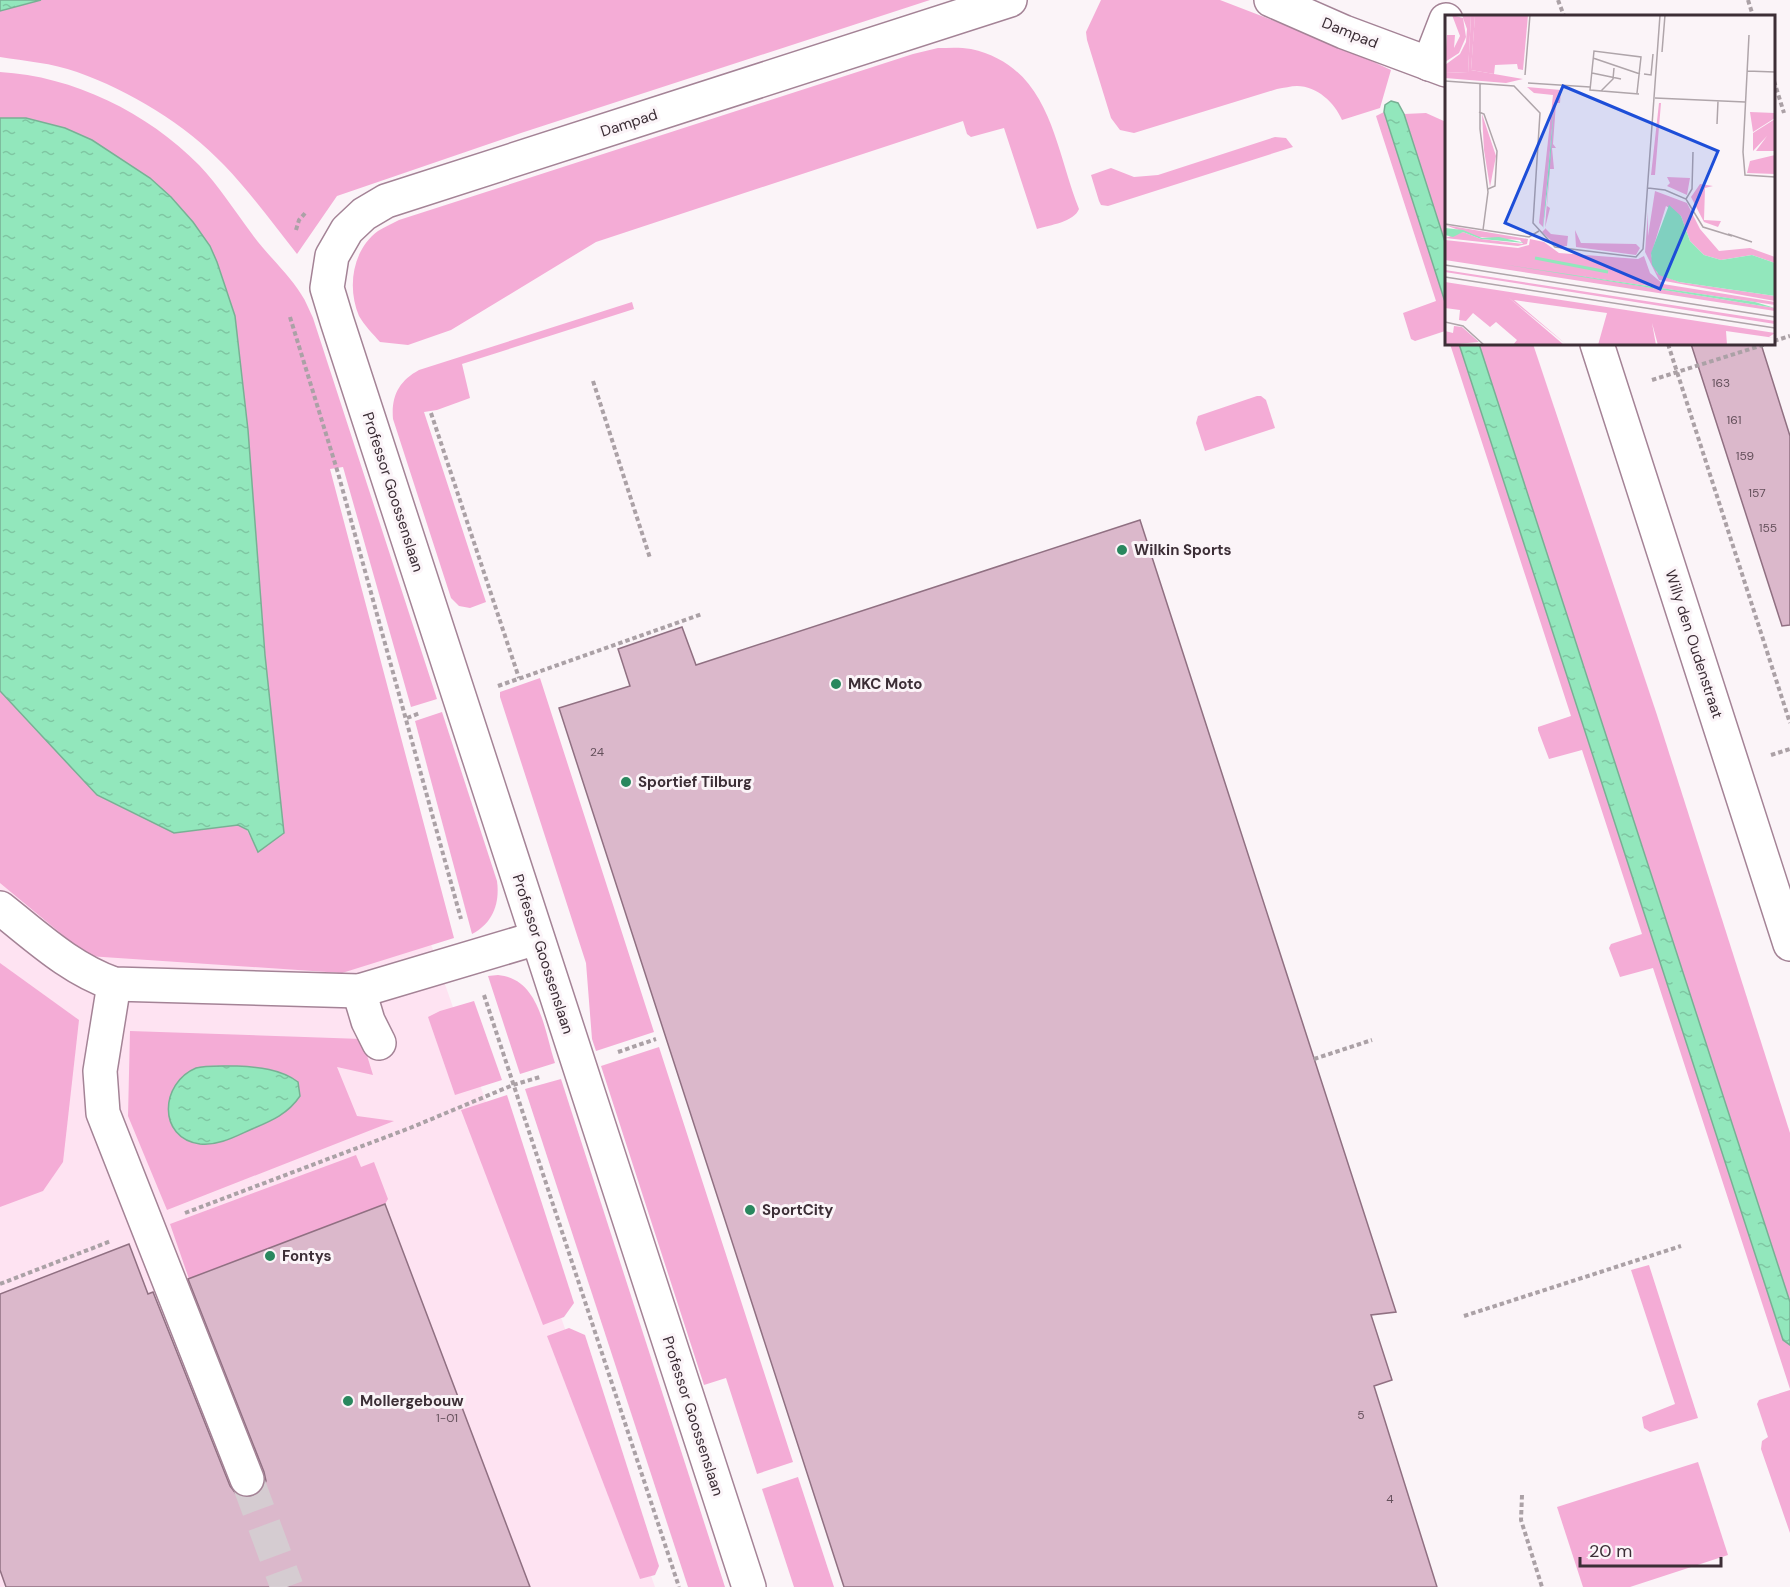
<svg xmlns="http://www.w3.org/2000/svg" width="1790" height="1587" viewBox="0 0 1790 1587" font-family="'DM Sans',sans-serif">
<style>
.built{fill:#fee3f2}
.grass{fill:#f4acd6}
.water{fill:url(#water-ripples);stroke:#78b094;stroke-width:1.5}
.building{fill:#dbb8cb;stroke:#907082;stroke-width:1.5}
.lines{fill:none;stroke-linecap:round;stroke-linejoin:round}
.minor-tunnel{stroke:#d5ccd1;stroke-width:33;stroke-dasharray:33 16;stroke-linecap:butt}
.minor-casing{stroke:#a48396;stroke-width:36}
.path{stroke:#aba1a6;stroke-width:4;stroke-dasharray:4.5 3;stroke-linecap:butt}
.minor{stroke:#fff;stroke-width:33}
.poi-dot{fill:#29875e;stroke:#fbf4f8;stroke-width:2}
.labels{text-anchor:middle;dominant-baseline:central;stroke-width:6;stroke-linejoin:round;paint-order:stroke}
.number-label{font-size:12px;fill:#64505b}
.street-label{font-size:15px;fill:#3c2e36;stroke:#fbf4f8}
.poi-label{font-size:15px;font-weight:bold;fill:#3c2e36;stroke:#fbf4f8;text-anchor:start}
.inset-river{fill:none;stroke:#92e7bc;stroke-width:3}
.inset-road{fill:none;stroke:#afa5aa;stroke-width:1.5}
.view{fill:#1d4ed8;fill-opacity:0.15;stroke:#1d4ed8;stroke-width:3}
.inset-edge{fill:none;stroke:#3c2e36;stroke-width:3}
</style>
<defs>
<pattern id="water-ripples" width="26" height="14" patternUnits="userSpaceOnUse" patternTransform="scale(1.5)"><rect width="26" height="14" fill="#92e7bc"/><path d="M2 4q2-2 4 0t4 0M15 11q2-2 4 0t4 0" fill="none" stroke="#7fc6a2"/></pattern>
</defs>
<rect width="100%" height="100%" fill="#fbf4f8"/>
<!-- built -->
<path class="built" d="M0,767L424,924L655,1587H0Z"/>
<!-- grass -->
<g class="grass">
<path d="M41,0H930L521,133L337,196L297,254C273,224 250,192 224,165C185,124 130,91 77,72C52,63 25,61 0,57V11Z"/>
<path d="M1101,0H1220L1337,45L1391,70L1380,108L1342,120C1335,103 1317,86 1297,86C1291,86 1284,88 1277,89L1134,133L1120,130L1111,118L1087,40L1086,32Z"/>
<path d="M938,48C948,48 960,47 971,49C1051,67 1054,146 1079,209C1074,222 1050,225 1037,229L1004,128L971,137L967,134L963,121L596,242L451,330L408,345L380,342C373,334 364,325 359,316C347,288 352,250 378,231C384,227 392,224 399,220L913,54Z"/>
<path d="M0,72C73,76 148,113 199,165C219,186 234,210 252,234C267,255 287,272 301,294C306,301 309,310 313,318L437,699L411,707L343,467L330,469L454,938L342,973L88,956L0,883V691L97,795L174,833L238,825L247,830L258,852L284,833L265,655L248,430L235,317L217,262L210,246L193,222L171,197L150,178L92,140L26,118H0Z"/>
<path d="M1384,112L1446,305V333L1445,331L1415,341L1411,339L1403,313L1436,301L1376,116Z"/>
<path d="M1426,113L1446,122V245L1404,114Z"/>
<path d="M1275,137L1286,138L1293,147L1108,206L1101,205L1099,201L1091,175L1111,168L1134,177L1158,175Z"/>
<path d="M632,302L634,309L462,364L470,398L437,410L424,412L486,602L470,608L459,606L451,598L393,419C391,396 399,381 419,370Z"/>
<path d="M1450,344H1459L1783,1340L1790,1345V1389L1653,968L1620,977L1609,948L1611,944L1642,934L1582,750L1549,759L1538,730V727L1571,716Z"/>
<path d="M1479,344H1533L1657,715L1790,1133V1302Z"/>
<path d="M1257,396H1261L1266,400L1275,428L1205,451L1196,423L1198,416Z"/>
<path d="M540,678L654,1032L596,1051L592,1039L586,963L500,697V692Z"/>
<path d="M442,712L497,881C500,903 493,923 472,934L415,721Z"/>
<path d="M0,963L79,1020L63,1162L43,1191L0,1207Z"/>
<path d="M498,975C540,979 544,1030 555,1063L520,1074L488,976Z"/>
<path d="M474,1001L502,1080L455,1095L428,1017L440,1011Z"/>
<path d="M130,1031L362,1039L373,1075L337,1067L357,1116L394,1121L167,1210L128,1116Z"/>
<path d="M659,1047L793,1462L757,1474L726,1378L704,1385L601,1066Z"/>
<path d="M561,1079L725,1587H688L525,1089Z"/>
<path d="M507,1095L574,1303L564,1317L543,1325L461,1110Z"/>
<path d="M356,1155L361,1167L374,1162L388,1199L385,1204L189,1279L170,1224Z"/>
<path d="M1649,1265L1698,1418L1650,1432L1644,1428L1642,1417L1675,1404L1631,1270Z"/>
<path d="M569,1328L585,1335L659,1566L655,1575L640,1579L547,1336Z"/>
<path d="M1790,1390V1533L1761,1449L1762,1441L1768,1437L1757,1404L1759,1400Z"/>
<path d="M1698,1462L1728,1555L1630,1587H1583L1557,1507Z"/>
<path d="M798,1477L834,1587H794L762,1489Z"/>
</g>
<!-- water -->
<g class="water">
<path d="M0,0H41L0,11Z"/>
<path d="M1391,101L1398,103L1404,114L1446,245V305L1384,112L1385,105Z"/>
<path d="M0,118H26L65,128L92,140L150,178L171,197L193,222L210,246L217,262L235,316L248,430L265,655L284,833L258,852L248,830L238,825L174,833L97,795L0,691Z"/>
<path d="M1459,344H1479L1790,1302V1345L1783,1340Z"/>
<path d="M237,1066C258,1067 281,1069 298,1082L300,1096C288,1114 271,1121 252,1129C236,1136 219,1146 200,1144C157,1138 160,1083 196,1068C205,1065 226,1066 237,1066Z"/>
</g>
<!-- building -->
<g class="building">
<path d="M1691,344H1761L1790,436V625L1782,626Z"/>
<path d="M1140,520L1396,1312L1371,1315L1392,1380L1374,1386L1437,1587H844L559,708L630,686L618,649L682,627L696,665Z"/>
<path d="M385,1204L530,1587H6L0,1570V1294L129,1244L148,1294L153,1292L230,1486L236,1494L245,1498L253,1497L262,1490L266,1481L264,1472L188,1279Z"/>
</g>
<g class="lines">
<!-- minor-tunnel -->
<path class="minor-tunnel" d="M247,1479L287,1587"/>
<!-- minor casing -->
<g class="minor-casing">
<g id="minor">
<path d="M1271,0L1344,32L1446,70"/>
<path d="M1429,64L1446,20"/>
<path d="M1597,344L1790,944"/>
<path d="M0,908C37,937 69,968 114,984L359,991L537,938"/>
<path d="M114,984L100,1071L103,1113L247,1479"/>
<path d="M359,991L368,1021L379,1043"/>
<path d="M749,1587L337,321L327,288L332,256L347,230L364,214L386,201L1010,0"/>
</g>
</g>
<!-- path -->
<g class="path">
<path d="M1558,0L1564,16"/>
<path d="M1748,0L1753,16"/>
<path d="M1774,81L1784,113"/>
<path d="M296,230L299,220L307,211"/>
<path d="M290,317L338,473L461,919"/>
<path d="M1774,341L1790,336"/>
<path d="M1668,344L1790,723"/>
<path d="M1652,380L1766,344"/>
<path d="M593,381L650,558"/>
<path d="M431,413L519,678"/>
<path d="M498,686L702,614"/>
<path d="M407,718L420,713"/>
<path d="M1771,755L1790,749"/>
<path d="M484,995L679,1587"/>
<path d="M618,1052L656,1039"/>
<path d="M1314,1059L1372,1040"/>
<path d="M185,1213L410,1128L513,1085L540,1077"/>
<path d="M0,1284L111,1241"/>
<path d="M1464,1316L1681,1246"/>
<path d="M1522,1495L1521,1520L1542,1587"/>
</g>
<!-- minor -->
<use href="#minor" class="minor"/>
</g>
<!-- markers -->
<g class="poi-dot">
<circle cx="1122" cy="550" r="6"/>
<circle cx="836" cy="684" r="6"/>
<circle cx="626" cy="782" r="6"/>
<circle cx="750" cy="1210" r="6"/>
<circle cx="270" cy="1256" r="6"/>
<circle cx="348" cy="1401" r="6"/>
</g>
<g class="labels">
<!-- number labels -->
<g class="number-label">
<text x="1721" y="383">163</text>
<text x="1734" y="420">161</text>
<text x="1745" y="456">159</text>
<text x="1757" y="493">157</text>
<text x="1768" y="528">155</text>
<text x="597" y="752">24</text>
<text x="1361" y="1415">5</text>
<text x="447" y="1418">1-01</text>
<text x="1390" y="1499">4</text>
</g>
<!-- street labels -->
<g class="street-label">
<text transform="translate(1350 33) rotate(22)">Dampad</text>
<text transform="translate(629 123) rotate(-18)">Dampad</text>
<text transform="translate(393 492) rotate(72)">Professor Goossenslaan</text>
<text transform="translate(1694 644) rotate(72)">Willy den Oudenstraat</text>
<text transform="translate(543 954) rotate(72)">Professor Goossenslaan</text>
<text transform="translate(693 1416) rotate(72)">Professor Goossenslaan</text>
</g>
<!-- poi labels -->
<g class="poi-label">
<text x="1134" y="550">Wilkin Sports</text>
<text x="848" y="684">MKC Moto</text>
<text x="638" y="782">Sportief Tilburg</text>
<text x="762" y="1210">SportCity</text>
<text x="282" y="1256">Fontys</text>
<text x="360" y="1401">Mollergebouw</text>
</g>
</g>
<!-- overview -->
<g transform="translate(1445 15)">
<rect width="330" height="330" fill="#fbf4f8"/>
<path d="M7,0L18,3L21,22L14,38L0,47L2,20H10L9,33L15,21ZM17,0H26L23,58L0,57V50L15,39L21,27L22,14ZM30,0H83L78,55L73,54L72,49L50,50L49,59L26,55ZM82,72L116,75L115,88H111L108,129L111,133H107L109,154H105L102,191L105,193L100,213L106,219L123,221L122,231L113,232L97,217L100,214L109,91L98,212L94,208L108,80L89,78ZM214,88H216L210,160H206ZM305,97L330,98V103L308,117ZM330,104V136H311L322,121L308,136V118ZM330,140V159L302,158L305,146ZM222,162L245,163L242,180L222,171L225,168ZM255,169L268,171L260,173L259,205L276,206L273,212L259,207L246,182ZM210,176L242,188L255,214L274,236L305,233L330,242V248L307,240L276,245L259,240L245,226L236,201L221,191L206,240L212,258L234,267L330,281V286L214,265L200,237L203,197V221ZM0,210L83,224L82,229L73,231L0,223L18,217L36,224L78,229L75,225L33,222ZM130,215L136,228L191,229L195,233L191,240L131,232ZM85,224L99,227L114,238L193,244L199,241L205,258L218,269L330,287V290L128,260L330,293V296L0,245V225L73,233L84,230ZM0,255L330,306V309L0,257ZM0,267L330,318L324,322L330,323L281,316L282,330H213L207,308L211,330H153L162,298L69,285L122,330L63,282L119,330H68L72,325L51,307L45,312L28,298L21,306L14,305L15,295L0,293Z" fill="#f4acd6"/>
<path d="M26,0L30,1L26,55L78,64L61,68L0,63V57L23,58ZM9,311L17,312L34,327L0,330V316L8,318Z" fill="#f4acd6"/>
<path d="M37,99L51,141L45,172L39,135Z" fill="#f4acd6"/>
<path d="M109,91L105,152L98,214V212ZM224,190L236,201L245,226L259,240L276,245L307,240L330,248V281L234,267L214,260L207,250L206,238ZM0,213L18,215L37,223L54,222L80,228L36,224L18,217L8,222L0,220ZM56,249L310,287L330,293L250,280Z" fill="#92e7bc"/>
<path class="inset-river" d="M90,243L163,257"/>
<path class="inset-road" d="M304,20L298,137L300,160L330,162M217,37L220,0M148,43L195,59M302,56L330,57M147,58L176,64M199,59L206,60L208,39M80,60L85,0M0,66L69,71L95,98L88,208L110,232L191,242L198,234L215,0M35,68V114L43,177L38,215M83,68L145,72M156,76L168,64L169,53M192,78L196,42L149,36L145,75L194,79M210,83L300,87M34,97L39,99L52,136L50,171L43,174M272,109L273,86M203,173L220,175L241,184L258,212L287,221M241,184L247,174L248,137M0,209L84,222L94,216M283,219L307,227M0,250L330,302M0,262L330,313M0,307L18,311L39,330"/>
<path class="view" d="M118,71L273,136L215,274L60,208Z"/>
<rect width="330" height="330" class="inset-edge"/>
</g>
<!-- scale -->
<path d="M1580 1557v9h141v-9" fill="none" stroke="#3c2e36" stroke-width="3"/>
<text x="1589" y="1557" font-size="18" fill="#3c2e36" stroke="#fbf4f8" stroke-width="4.5" paint-order="stroke">20 m</text>
</svg>
